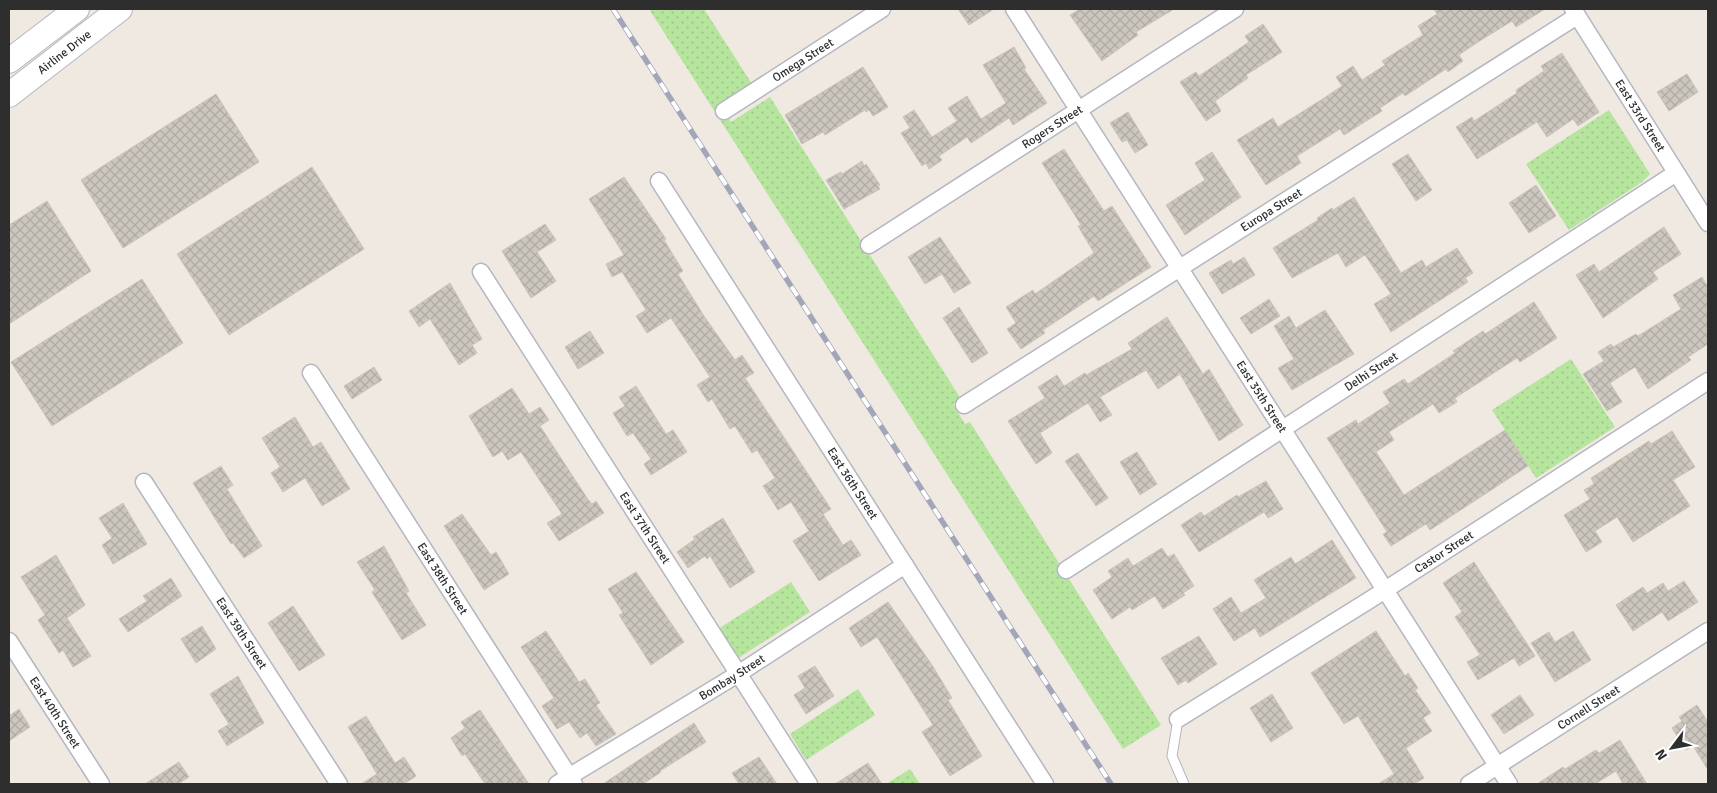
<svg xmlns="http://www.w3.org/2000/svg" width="1717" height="793" viewBox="0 0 1717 793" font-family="Signika,sans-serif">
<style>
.grass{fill:url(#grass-dots)}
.building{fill:url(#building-cross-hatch);stroke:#cbc5ba}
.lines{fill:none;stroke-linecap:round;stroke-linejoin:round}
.lane-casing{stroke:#b4b7c1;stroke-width:11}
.street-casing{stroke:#b4b7c1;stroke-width:19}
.secondary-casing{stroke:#b4b7c1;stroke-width:26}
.lane{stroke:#fff;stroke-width:9}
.street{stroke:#fff;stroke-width:16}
.secondary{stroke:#fff;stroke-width:24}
.rail-casing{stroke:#a3a6b8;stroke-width:5.5}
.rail{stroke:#fff;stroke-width:4;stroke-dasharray:11;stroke-linecap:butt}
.labels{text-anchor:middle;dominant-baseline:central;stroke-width:4.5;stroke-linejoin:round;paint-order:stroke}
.street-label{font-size:12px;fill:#2e2e2e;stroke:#fff}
</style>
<defs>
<pattern id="grass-dots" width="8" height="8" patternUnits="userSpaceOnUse" patternTransform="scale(1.25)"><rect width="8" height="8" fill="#b6e59e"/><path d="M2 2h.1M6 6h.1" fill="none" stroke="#9dc588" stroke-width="1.8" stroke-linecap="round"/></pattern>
<pattern id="building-cross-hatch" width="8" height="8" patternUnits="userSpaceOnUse" patternTransform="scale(1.25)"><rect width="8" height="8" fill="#cbc7bf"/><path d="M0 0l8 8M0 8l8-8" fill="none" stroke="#afaba4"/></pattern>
</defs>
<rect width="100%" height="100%" fill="#efe9e1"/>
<!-- grass -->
<g class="grass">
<path d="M649,9H704L752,84L720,104L731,122L770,97L961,399L953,404L965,424L970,422L1161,725L1123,749Z"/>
<path d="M1609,110L1650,174L1642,182L1569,230L1526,164Z"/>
<path d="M1571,359L1615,427L1536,478L1492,410Z"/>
<path d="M791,582L810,612L737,659L718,629Z"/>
<path d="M858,689L875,715L806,760L790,734Z"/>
<path d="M910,769L920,784H886Z"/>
</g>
<!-- building -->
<g class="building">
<path d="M958,9H994L969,25Z"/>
<path d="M1080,9H1174L1136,32L1138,35L1102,61L1070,15Z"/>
<path d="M1434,9H1545L1516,27L1512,21L1478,42L1459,55L1463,61L1448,72L1446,69L1405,96L1403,93L1380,108L1382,111L1344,135L1340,129L1297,156L1301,163L1266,185L1237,140L1273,118L1278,127L1321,100L1342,86L1336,77L1353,66L1362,80L1385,65L1382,61L1423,35L1418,26L1437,14Z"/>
<path d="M1263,24L1282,52L1246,75L1248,78L1215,101L1221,111L1206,121L1180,82L1196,72L1199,76L1249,42L1245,36Z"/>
<path d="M1014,47L1026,68L1024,69L1047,103L1013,125L1009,118L971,143L967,137L939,156L942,160L929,169L926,163L922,166L901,133L910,128L903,117L914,110L932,137L957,121L948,108L967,96L981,119L1006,103L983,65Z"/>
<path d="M1562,53L1599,112L1578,126L1573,119L1547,137L1537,122L1477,159L1456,127L1472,117L1474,121L1517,93L1516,90L1544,71L1541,66Z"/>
<path d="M863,67L888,107L873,116L869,110L866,112L865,110L825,135L823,132L802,144L785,115Z"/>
<path d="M1687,74L1698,92L1669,111L1657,92Z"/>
<path d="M216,94L259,162L123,248L81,180Z"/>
<path d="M1128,112L1148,145L1135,153L1127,140L1122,142L1110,123Z"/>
<path d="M1064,149L1104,211L1112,206L1151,267L1098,301L1094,296L1043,330L1045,333L1021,349L1007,329L1016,323L1006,307L1033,290L1035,294L1094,253L1078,226L1081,225L1042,163Z"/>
<path d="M1212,152L1241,197L1185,235L1166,205L1205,180L1195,163Z"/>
<path d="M1408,154L1432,190L1416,201L1392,164Z"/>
<path d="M862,161L864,166L866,164L880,185L878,186L880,189L844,209L826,180L841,172L842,174Z"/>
<path d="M312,167L364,249L229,335L177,254Z"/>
<path d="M624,177L666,239L664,240L683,271L678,274L704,316L735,360L742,355L754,373L745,378L831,509L823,514L843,545L851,540L861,555L819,581L793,541L809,531L791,502L778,510L763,486L775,478L757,450L752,453L735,426L730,429L712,399L708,402L697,385L710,377L671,318L647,333L636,316L646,310L622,272L612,277L606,264L624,255L589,199Z"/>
<path d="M1536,185L1556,216L1529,233L1509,203Z"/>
<path d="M1354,197L1401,273L1422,260L1426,267L1457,248L1473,273L1465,278L1468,282L1391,332L1374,304L1391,294L1365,255L1346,267L1338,253L1292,278L1273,248L1318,220L1317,218L1332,208L1333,210Z"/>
<path d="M47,201L91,271L9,324V225Z"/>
<path d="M545,224L556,240L537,252L556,281L531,298L502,251Z"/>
<path d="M1664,227L1681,254L1653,272L1658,279L1603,318L1576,275L1594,264L1599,272Z"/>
<path d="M940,237L971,283L954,293L942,274L925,284L908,257Z"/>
<path d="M1244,257L1255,275L1222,294L1209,273L1231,260L1233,264Z"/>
<path d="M1702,277L1708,287V344L1688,357L1691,360L1648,389L1635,367L1610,383L1622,402L1607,411L1583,374L1604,361L1598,352L1611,344L1613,347L1636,334L1638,336L1681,309L1673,295Z"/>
<path d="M142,279L183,343L52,426L11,362Z"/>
<path d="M450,283L482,339L472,345L477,353L459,365L430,319L419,327L409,311Z"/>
<path d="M1269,299L1280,316L1251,334L1240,318Z"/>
<path d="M1534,302L1557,338L1520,362L1517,358L1455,398L1457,402L1439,413L1433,404L1389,432L1394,440L1376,452L1404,495L1505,430L1528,466L1430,530L1426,524L1391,546L1383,534L1387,532L1327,438L1356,420L1358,424L1390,403L1383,392L1404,379L1408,384L1455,353L1453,351L1483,331L1485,334Z"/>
<path d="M959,307L988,353L972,363L943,318Z"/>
<path d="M1325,310L1354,354L1292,390L1278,368L1294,359L1274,326L1289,316L1296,328Z"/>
<path d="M1167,317L1203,374L1209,369L1243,425L1219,441L1180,374L1158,389L1146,370L1100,397L1112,415L1100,422L1088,403L1040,433L1052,453L1036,464L1008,421L1045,398L1038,387L1057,375L1064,386L1085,373L1086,375L1132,349L1128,343Z"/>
<path d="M590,331L604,353L578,369L565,347Z"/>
<path d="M374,367L382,380L352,399L344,386Z"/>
<path d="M636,386L666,434L673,430L687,452L651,475L644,464L651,459L633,433L627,436L613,413L625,406L619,397Z"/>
<path d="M512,388L529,414L540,407L549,420L540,426L587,498L592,504L596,501L604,513L559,541L547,523L562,514L521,452L508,460L502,451L493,457L469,416Z"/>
<path d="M295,417L313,447L321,442L350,489L322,506L305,478L283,492L271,473L280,467L262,438Z"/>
<path d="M1672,431L1695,467L1673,480L1690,506L1633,542L1617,517L1595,531L1602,542L1586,552L1564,515L1590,499L1584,490L1594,484L1591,478L1649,441L1651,444Z"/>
<path d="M1137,452L1157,484L1140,495L1120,462Z"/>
<path d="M1078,453L1108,498L1096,506L1065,461Z"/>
<path d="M221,466L233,485L227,489L262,546L244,558L233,543L231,544L193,483Z"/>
<path d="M1266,481L1283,509L1268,518L1264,512L1199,552L1181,525L1201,512L1204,516L1237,495L1238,497Z"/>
<path d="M123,503L147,544L113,564L102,545L112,538L99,518Z"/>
<path d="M462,514L491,555L496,552L509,574L484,590L444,526Z"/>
<path d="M723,518L755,572L730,588L710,556L707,559L705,556L688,568L677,552L695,539L693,537Z"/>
<path d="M1332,540L1356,578L1260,637L1255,628L1234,641L1213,609L1231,597L1241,613L1266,598L1254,580L1291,557L1295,564Z"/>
<path d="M384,546L409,591L406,593L426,625L402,640L372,592L375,590L357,562Z"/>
<path d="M1162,548L1168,557L1174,554L1194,586L1183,593L1185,595L1163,609L1155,596L1132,610L1130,607L1112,619L1093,590L1112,577L1108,571L1128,558L1133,566Z"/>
<path d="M56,555L85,605L67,618L91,656L73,667L63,650L59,653L38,620L45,615L21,577Z"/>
<path d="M1474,562L1535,656L1519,666L1514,658L1478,680L1467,662L1480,655L1455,617L1462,612L1443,583Z"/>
<path d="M636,572L684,642L651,665L619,615L623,613L608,589Z"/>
<path d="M171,578L182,596L128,632L119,619L147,601L143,596Z"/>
<path d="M1684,581L1698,602L1668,621L1662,612L1633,631L1616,605L1643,587L1647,593L1663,583L1668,591Z"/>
<path d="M888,602L932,665L952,698L948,700L982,756L950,776L922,732L933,725L877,637L861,647L849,628Z"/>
<path d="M293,606L325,655L299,671L268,623Z"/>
<path d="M202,626L216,649L196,663L181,639Z"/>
<path d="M546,631L579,682L585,679L600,703L596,705L616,734L596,746L587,733L580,738L569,722L557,729L542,706L554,698L521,647Z"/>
<path d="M1376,631L1405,676L1408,673L1418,688L1415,690L1431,713L1423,718L1432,731L1406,748L1424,778L1414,784H1378L1394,774L1358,716L1344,724L1311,673Z"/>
<path d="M1573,631L1591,660L1555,682L1531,643L1549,632L1555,642Z"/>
<path d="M1199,636L1217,664L1188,683L1186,680L1178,685L1161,658Z"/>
<path d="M815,666L834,696L806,714L794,695L805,688L798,676Z"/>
<path d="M238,676L264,723L227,746L218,731L229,724L210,694Z"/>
<path d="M1272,694L1293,728L1271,742L1250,708Z"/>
<path d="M1520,695L1534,715L1504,734L1491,715Z"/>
<path d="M1697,705L1708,722V770L1693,746L1686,750L1672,728L1682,721L1679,717Z"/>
<path d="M19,709L30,727L9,741V716Z"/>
<path d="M480,710L515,763L529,784H485L465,754L462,756L451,738L465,728L461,722Z"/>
<path d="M366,716L395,763L404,757L416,776L404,784H361L377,774L348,727Z"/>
<path d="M694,723L706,742L660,771L661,772L643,784H603Z"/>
<path d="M1620,740L1647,784H1623L1616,771L1595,784H1537L1563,767L1565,769L1596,750L1599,753Z"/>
<path d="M759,757L777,784H739L732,773Z"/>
<path d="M179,762L189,777L178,784H145Z"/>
<path d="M868,763L882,784H835Z"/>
</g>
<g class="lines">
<!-- lane casing -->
<g class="lane-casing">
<path id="lane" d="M1178,719L1172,756L1184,784"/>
</g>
<!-- street casing -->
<g class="street-casing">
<g id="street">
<path id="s1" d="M1014,9L1509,784"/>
<path id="s2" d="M1573,9L1708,223"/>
<path id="s3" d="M724,111L882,9"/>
<path id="s4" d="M659,181L1045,784"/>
<path id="s5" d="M869,245L1235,9"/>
<path id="s6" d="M481,272L809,784"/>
<path id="s7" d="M311,373L574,784"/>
<path id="s8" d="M964,405L1577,16"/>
<path id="s9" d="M144,482L339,784"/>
<path id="s10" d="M1066,570L1676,173"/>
<path id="s11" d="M9,641L101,784"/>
<path id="s12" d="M1178,719L1368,601L1708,381"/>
<path id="s13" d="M557,784L738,674L905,565"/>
<path id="s14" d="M1469,784L1708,631"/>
</g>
</g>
<!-- secondary casing -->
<g class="secondary-casing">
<g id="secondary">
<path d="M9,61L77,9"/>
<path id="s15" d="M9,95L120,9"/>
</g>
</g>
<!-- lane -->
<use href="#lane" class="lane"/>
<!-- street -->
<use href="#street" class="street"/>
<!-- secondary -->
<use href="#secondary" class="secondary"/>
<!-- rail casing -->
<g class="rail-casing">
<path id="rail" d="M613,9L1111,784"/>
</g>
<!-- rail -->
<use href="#rail" class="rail"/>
</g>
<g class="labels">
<!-- street labels -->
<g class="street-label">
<text stroke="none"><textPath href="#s15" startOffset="70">Airline Drive</textPath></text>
<text stroke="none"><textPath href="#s3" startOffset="94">Omega Street</textPath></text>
<text stroke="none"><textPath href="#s2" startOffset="126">East 33rd Street</textPath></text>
<text stroke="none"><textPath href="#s5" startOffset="218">Rogers Street</textPath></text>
<text stroke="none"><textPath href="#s8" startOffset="364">Europa Street</textPath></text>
<text stroke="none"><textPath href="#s10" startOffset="364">Delhi Street</textPath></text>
<text stroke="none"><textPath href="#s1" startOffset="460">East 35th Street</textPath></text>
<text stroke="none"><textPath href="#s4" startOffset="359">East 36th Street</textPath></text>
<text stroke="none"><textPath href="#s6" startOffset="304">East 37th Street</textPath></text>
<text stroke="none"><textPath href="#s12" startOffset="314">Castor Street</textPath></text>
<text stroke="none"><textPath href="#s7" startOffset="244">East 38th Street</textPath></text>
<text stroke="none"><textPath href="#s9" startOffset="180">East 39th Street</textPath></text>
<text stroke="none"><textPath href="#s13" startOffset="205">Bombay Street</textPath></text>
<text stroke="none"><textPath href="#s14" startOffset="142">Cornell Street</textPath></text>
<text stroke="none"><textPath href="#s11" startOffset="85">East 40th Street</textPath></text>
</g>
</g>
<!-- border -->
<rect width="1717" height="793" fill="none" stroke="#2e2e2e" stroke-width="20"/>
<!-- north arrow -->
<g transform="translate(1672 748) rotate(238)" stroke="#ffffff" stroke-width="4" paint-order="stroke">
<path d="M0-4L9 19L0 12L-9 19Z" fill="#2e2e2e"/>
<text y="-8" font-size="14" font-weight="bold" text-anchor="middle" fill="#2e2e2e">N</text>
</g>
</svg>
